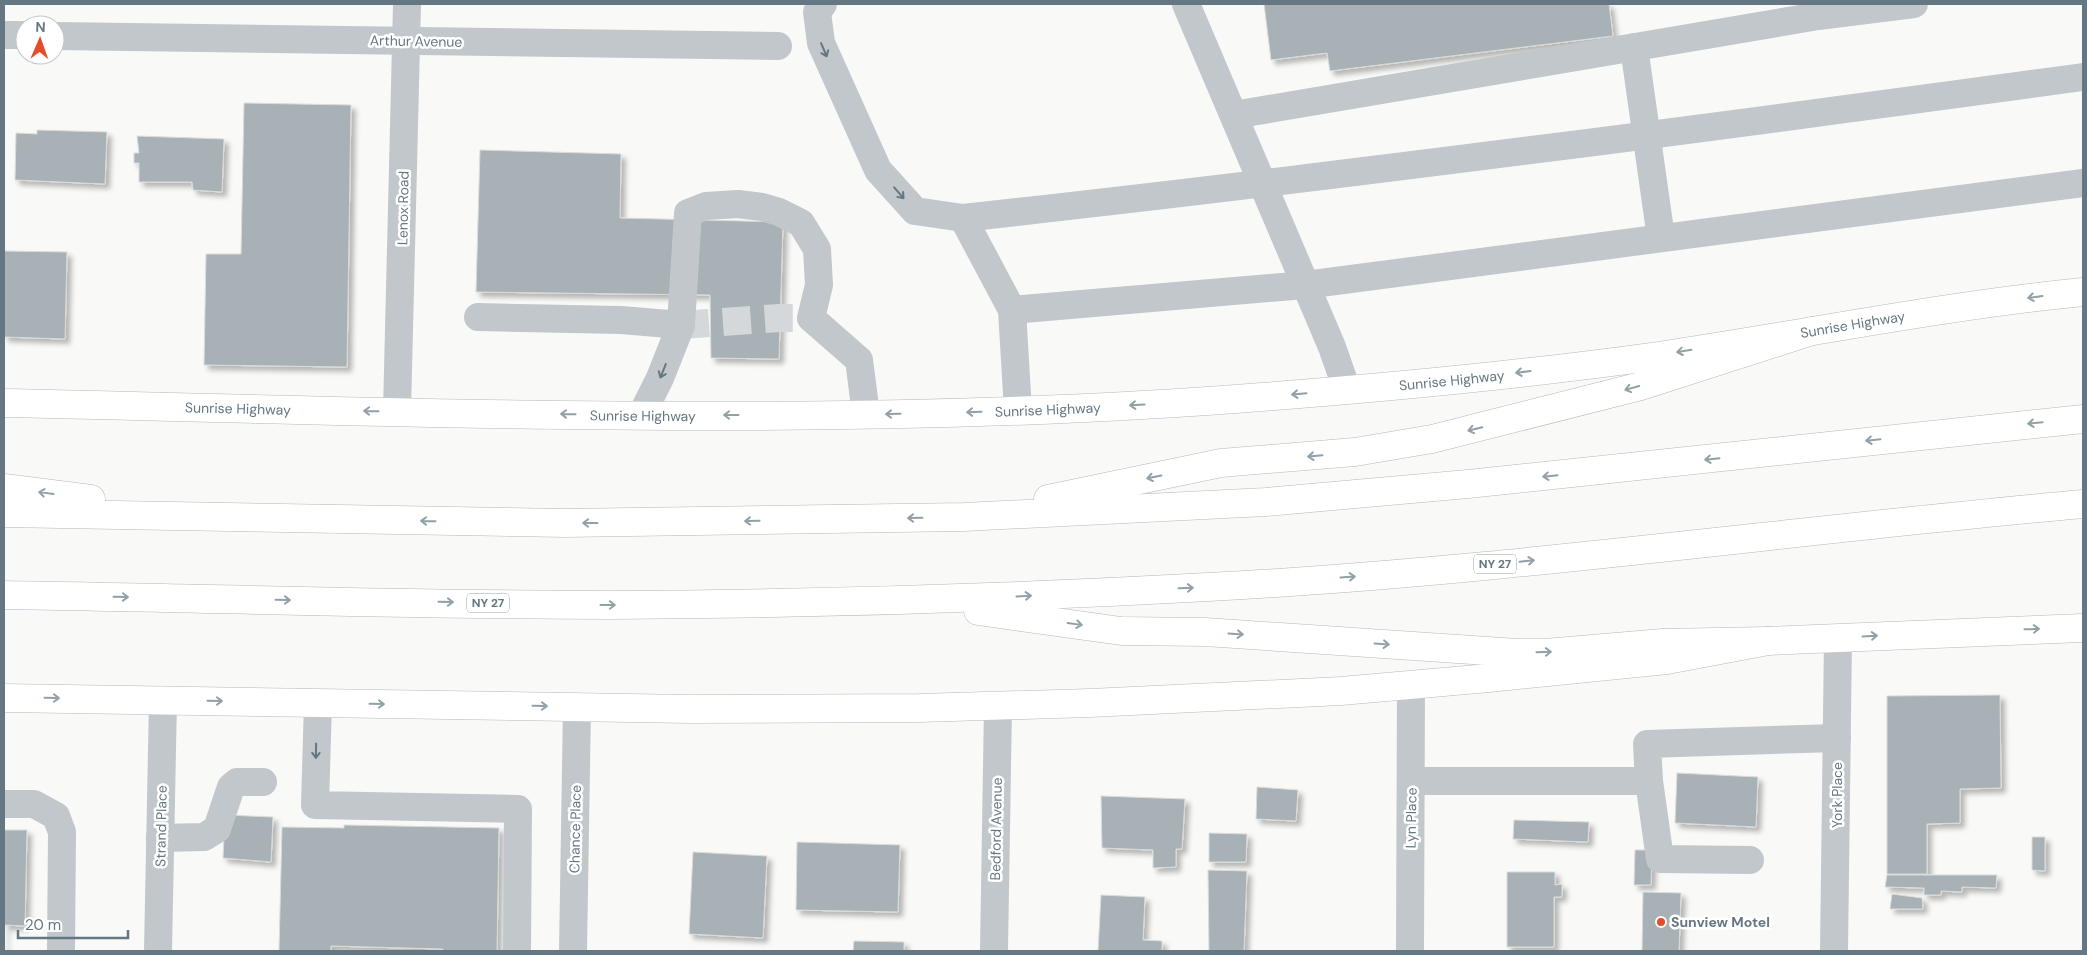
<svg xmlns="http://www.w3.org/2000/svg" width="2087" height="955" viewBox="0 0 2087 955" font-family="'DM Sans',sans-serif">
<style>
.building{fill:#a7b1b6;stroke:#dbdbd9;filter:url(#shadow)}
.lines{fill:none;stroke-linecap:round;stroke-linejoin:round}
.minor-tunnel{stroke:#d4d8da;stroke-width:28;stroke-dasharray:28 14;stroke-linecap:butt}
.major-casing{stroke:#b4babd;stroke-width:29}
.highway-casing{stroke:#b3b9bc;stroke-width:29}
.minor{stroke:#c2c7cb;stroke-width:28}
.major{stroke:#fff;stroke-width:28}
.highway{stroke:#fff;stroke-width:28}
.oneway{stroke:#647782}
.oneway2{stroke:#92a0a8}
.poi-dot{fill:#e54c2b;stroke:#fff;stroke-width:2}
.labels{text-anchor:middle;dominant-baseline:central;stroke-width:5;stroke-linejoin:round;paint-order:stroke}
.shield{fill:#fff;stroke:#92a0a8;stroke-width:1}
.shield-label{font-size:12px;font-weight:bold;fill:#647782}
.street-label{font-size:14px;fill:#647782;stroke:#fff}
.poi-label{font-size:14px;font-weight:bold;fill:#647782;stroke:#fff;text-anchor:start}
</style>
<defs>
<filter id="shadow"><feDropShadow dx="4.5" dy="4.5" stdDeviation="2.5" flood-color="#0004"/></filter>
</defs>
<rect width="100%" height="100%" fill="#f9f9f7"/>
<!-- building -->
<g class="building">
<path d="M1264,4H1609L1613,36L1330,71L1327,53L1271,60Z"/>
<path d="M244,103L351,105L347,367L204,365L206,254H241Z"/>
<path d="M37,130L107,132L105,184L15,180L16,133L37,134Z"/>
<path d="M137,136L224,139L222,192L193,190L192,182H139V163H134V153H139Z"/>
<path d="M480,150L621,154L620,218L783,222L779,359L711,358L710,295L476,292Z"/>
<path d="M4,251L67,252L65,339L4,337Z"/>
<path d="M2000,695L2001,788L1960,789V823L1927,824V874H1887V696Z"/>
<path d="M1677,773L1758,777L1756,827L1675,823Z"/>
<path d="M1257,787L1298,790L1296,821L1256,819Z"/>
<path d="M1101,796L1185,799L1182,849H1176V867L1153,868V850L1102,848Z"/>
<path d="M225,815L273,817L271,862L223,858Z"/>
<path d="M1514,820L1589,822L1588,842L1513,839Z"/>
<path d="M344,825L499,828L497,951H443V949L331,946V951H279L282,827L344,828Z"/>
<path d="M4,830H27L25,926L5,925L4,951Z"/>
<path d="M1209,833L1247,834L1246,862H1209Z"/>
<path d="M2032,837H2045V871L2032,870Z"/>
<path d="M797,842L900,845L898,912L796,910Z"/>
<path d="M1635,850H1652L1651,885H1634Z"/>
<path d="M693,852L767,856L763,938L689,934Z"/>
<path d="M1208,870L1247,871L1244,951H1209Z"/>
<path d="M1507,872H1555V885L1562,884V897H1554V947H1507Z"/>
<path d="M1887,875H1997L1996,888L1962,887V892L1941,891V895H1924V888L1885,887Z"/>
<path d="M1643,892L1681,893L1679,951H1642Z"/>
<path d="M1892,894L1922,898L1923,909H1890Z"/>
<path d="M1101,895L1145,897L1143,940L1162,941V951H1098Z"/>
<path d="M854,941L904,942V951H853Z"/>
</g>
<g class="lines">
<!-- minor-tunnel -->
<path class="minor-tunnel" d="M681,325L780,318H811"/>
<!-- major casing -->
<g class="major-casing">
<g id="major">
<path id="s1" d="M4,403C423,412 843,430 1262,397C1394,387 1527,374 1658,356C1800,335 1941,306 2083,292"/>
<path d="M4,698L690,709L919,708L1090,703L1341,691L1489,678L1667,660L1768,641L2083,628"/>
</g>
</g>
<!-- highway casing -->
<g class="highway-casing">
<g id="highway">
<path d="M4,488L91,499"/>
<path d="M1048,499L1221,463L1355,452L1432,439L1641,386L1812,331"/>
<path d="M4,513L565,523L964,517L1266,502L1468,484L2083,419"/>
<path d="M4,595C206,598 409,605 611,605C810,604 1009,598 1208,587C1500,572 1791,530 2083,504"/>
<path d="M978,611L1121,631L1205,632L1517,653H1545L1663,643L1768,641"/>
</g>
</g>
<!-- minor -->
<g class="minor">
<path d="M823,4L817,12L821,43L878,170L915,211L963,218C1337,177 1710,128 2083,77"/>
<path d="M1186,4L1332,347L1347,390"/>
<path d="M4,35H25"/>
<path d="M55,36L778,46"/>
<path d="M1634,47L1661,238"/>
<path d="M1234,115L1818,16L1914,4"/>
<path d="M963,218L1012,310L1305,285L2083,183"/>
<path d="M1012,310L1018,411"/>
<path d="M478,317L621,320L681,325"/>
<path d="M397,411L407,4"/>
<path d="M641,416L660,378L681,325L688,213L706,206L738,204L762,207L779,212L801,223L817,249L819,285L811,318L859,360L866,414"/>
<path d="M318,703L315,805L518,809L517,951"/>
<path d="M1411,781H1649L1647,744L1837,738"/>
<path d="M1649,781L1660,859L1750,860"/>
<path d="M4,804H34L56,816L62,832L61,951"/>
<path d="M160,838L204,837L217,829L231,787L237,782H263"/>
<path d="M158,951L163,700"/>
<path d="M573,951L577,707"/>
<path d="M994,951L998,706"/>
<path d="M1410,951L1411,685"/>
<path d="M1834,951L1838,638"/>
</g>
<!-- major -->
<use href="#major" class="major"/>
<!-- highway -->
<use href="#highway" class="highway"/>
</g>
<!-- one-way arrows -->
<defs><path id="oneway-shaft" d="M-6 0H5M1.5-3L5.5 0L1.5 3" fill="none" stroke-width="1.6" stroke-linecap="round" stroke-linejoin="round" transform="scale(1.25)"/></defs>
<g class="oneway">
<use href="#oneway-shaft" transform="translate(824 50) rotate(67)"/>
<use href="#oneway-shaft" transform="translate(899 193) rotate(49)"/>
<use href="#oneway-shaft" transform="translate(663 371) rotate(112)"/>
<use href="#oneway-shaft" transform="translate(316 751) rotate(91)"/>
</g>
<g class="oneway2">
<use href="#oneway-shaft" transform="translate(2035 297) rotate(172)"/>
<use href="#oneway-shaft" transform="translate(1684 351) rotate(171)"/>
<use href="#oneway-shaft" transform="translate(1523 372) rotate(173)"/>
<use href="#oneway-shaft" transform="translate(1632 388) rotate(165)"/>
<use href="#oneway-shaft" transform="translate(1299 394) rotate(175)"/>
<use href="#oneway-shaft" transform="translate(1137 405) rotate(177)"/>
<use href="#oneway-shaft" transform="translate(371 411) rotate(-179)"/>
<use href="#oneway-shaft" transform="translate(974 412) rotate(178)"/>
<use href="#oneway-shaft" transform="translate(568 414) rotate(-179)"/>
<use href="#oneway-shaft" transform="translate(893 414) rotate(179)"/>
<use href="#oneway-shaft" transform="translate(731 415) rotate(180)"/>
<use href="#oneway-shaft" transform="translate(2035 423) rotate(174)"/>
<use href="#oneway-shaft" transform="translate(1475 429) rotate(166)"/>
<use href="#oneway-shaft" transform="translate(1873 440) rotate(174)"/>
<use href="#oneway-shaft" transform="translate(1315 456) rotate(175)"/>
<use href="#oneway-shaft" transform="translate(1712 459) rotate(174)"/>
<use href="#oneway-shaft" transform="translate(1550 476) rotate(174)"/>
<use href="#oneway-shaft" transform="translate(1154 477) rotate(168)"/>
<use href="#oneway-shaft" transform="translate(46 493) rotate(-172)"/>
<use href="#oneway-shaft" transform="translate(915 518) rotate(179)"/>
<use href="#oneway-shaft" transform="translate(428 521) rotate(-179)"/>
<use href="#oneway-shaft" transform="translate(752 521) rotate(179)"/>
<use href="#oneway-shaft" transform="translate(590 523) rotate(180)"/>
<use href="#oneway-shaft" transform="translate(1527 561) rotate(-6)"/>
<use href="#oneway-shaft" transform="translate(1348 577) rotate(-4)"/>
<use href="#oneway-shaft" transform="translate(1186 588) rotate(-2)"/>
<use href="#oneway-shaft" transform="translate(1024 596) rotate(-3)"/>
<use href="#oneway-shaft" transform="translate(121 597) rotate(1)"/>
<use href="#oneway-shaft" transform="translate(283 600) rotate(1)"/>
<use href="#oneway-shaft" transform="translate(446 602) rotate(1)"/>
<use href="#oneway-shaft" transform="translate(608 605)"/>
<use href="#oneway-shaft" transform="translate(1075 624) rotate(8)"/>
<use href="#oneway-shaft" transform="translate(2032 629) rotate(-2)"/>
<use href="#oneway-shaft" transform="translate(1236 634) rotate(4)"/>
<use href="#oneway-shaft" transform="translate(1870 636) rotate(-3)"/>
<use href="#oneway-shaft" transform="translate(1382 644) rotate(4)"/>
<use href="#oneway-shaft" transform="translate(1544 652) rotate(-2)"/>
<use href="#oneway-shaft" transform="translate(52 698) rotate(1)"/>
<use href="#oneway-shaft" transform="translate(215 701) rotate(1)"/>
<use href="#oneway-shaft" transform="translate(377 704) rotate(1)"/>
<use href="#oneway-shaft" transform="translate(540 706) rotate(1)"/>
</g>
<!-- markers -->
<circle class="poi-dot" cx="1661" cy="922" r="5"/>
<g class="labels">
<!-- shield labels -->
<g class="shield">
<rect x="1474" y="554.5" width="42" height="19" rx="4"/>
<rect x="467" y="593.5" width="42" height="19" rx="4"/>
</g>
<g class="shield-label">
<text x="1495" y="564">NY 27</text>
<text x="488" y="603">NY 27</text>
</g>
<!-- street labels -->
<g class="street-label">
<text transform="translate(416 41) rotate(1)">Arthur Avenue</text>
<text transform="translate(403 208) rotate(-89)">Lenox Road</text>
<text stroke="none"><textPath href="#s1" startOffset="1854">Sunrise Highway</textPath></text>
<text stroke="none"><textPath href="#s1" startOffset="1449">Sunrise Highway</textPath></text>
<text stroke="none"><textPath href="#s1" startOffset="234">Sunrise Highway</textPath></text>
<text stroke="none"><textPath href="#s1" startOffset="1044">Sunrise Highway</textPath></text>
<text stroke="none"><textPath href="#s1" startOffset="639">Sunrise Highway</textPath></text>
<text transform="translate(1837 795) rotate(-90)">York Place</text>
<text transform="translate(1411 818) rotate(-89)">Lyn Place</text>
<text transform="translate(161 826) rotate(-89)">Strand Place</text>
<text transform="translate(575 829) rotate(-89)">Chance Place</text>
<text transform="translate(996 829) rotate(-89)">Bedford Avenue</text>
</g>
<!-- poi labels -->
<g class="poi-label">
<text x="1671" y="922">Sunview Motel</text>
</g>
</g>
<!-- border -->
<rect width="2087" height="955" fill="none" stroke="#647782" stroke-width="10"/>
<!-- north arrow -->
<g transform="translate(40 40) rotate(2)"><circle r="24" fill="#ffffff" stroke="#c1c9cd"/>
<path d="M0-4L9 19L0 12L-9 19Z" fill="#e54c2b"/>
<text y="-8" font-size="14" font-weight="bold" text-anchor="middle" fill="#647782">N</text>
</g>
<!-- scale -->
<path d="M18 930v8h110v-8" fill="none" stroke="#647782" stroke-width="2.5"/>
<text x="25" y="930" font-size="15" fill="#647782" stroke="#ffffff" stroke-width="4" paint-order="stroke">20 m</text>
</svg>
